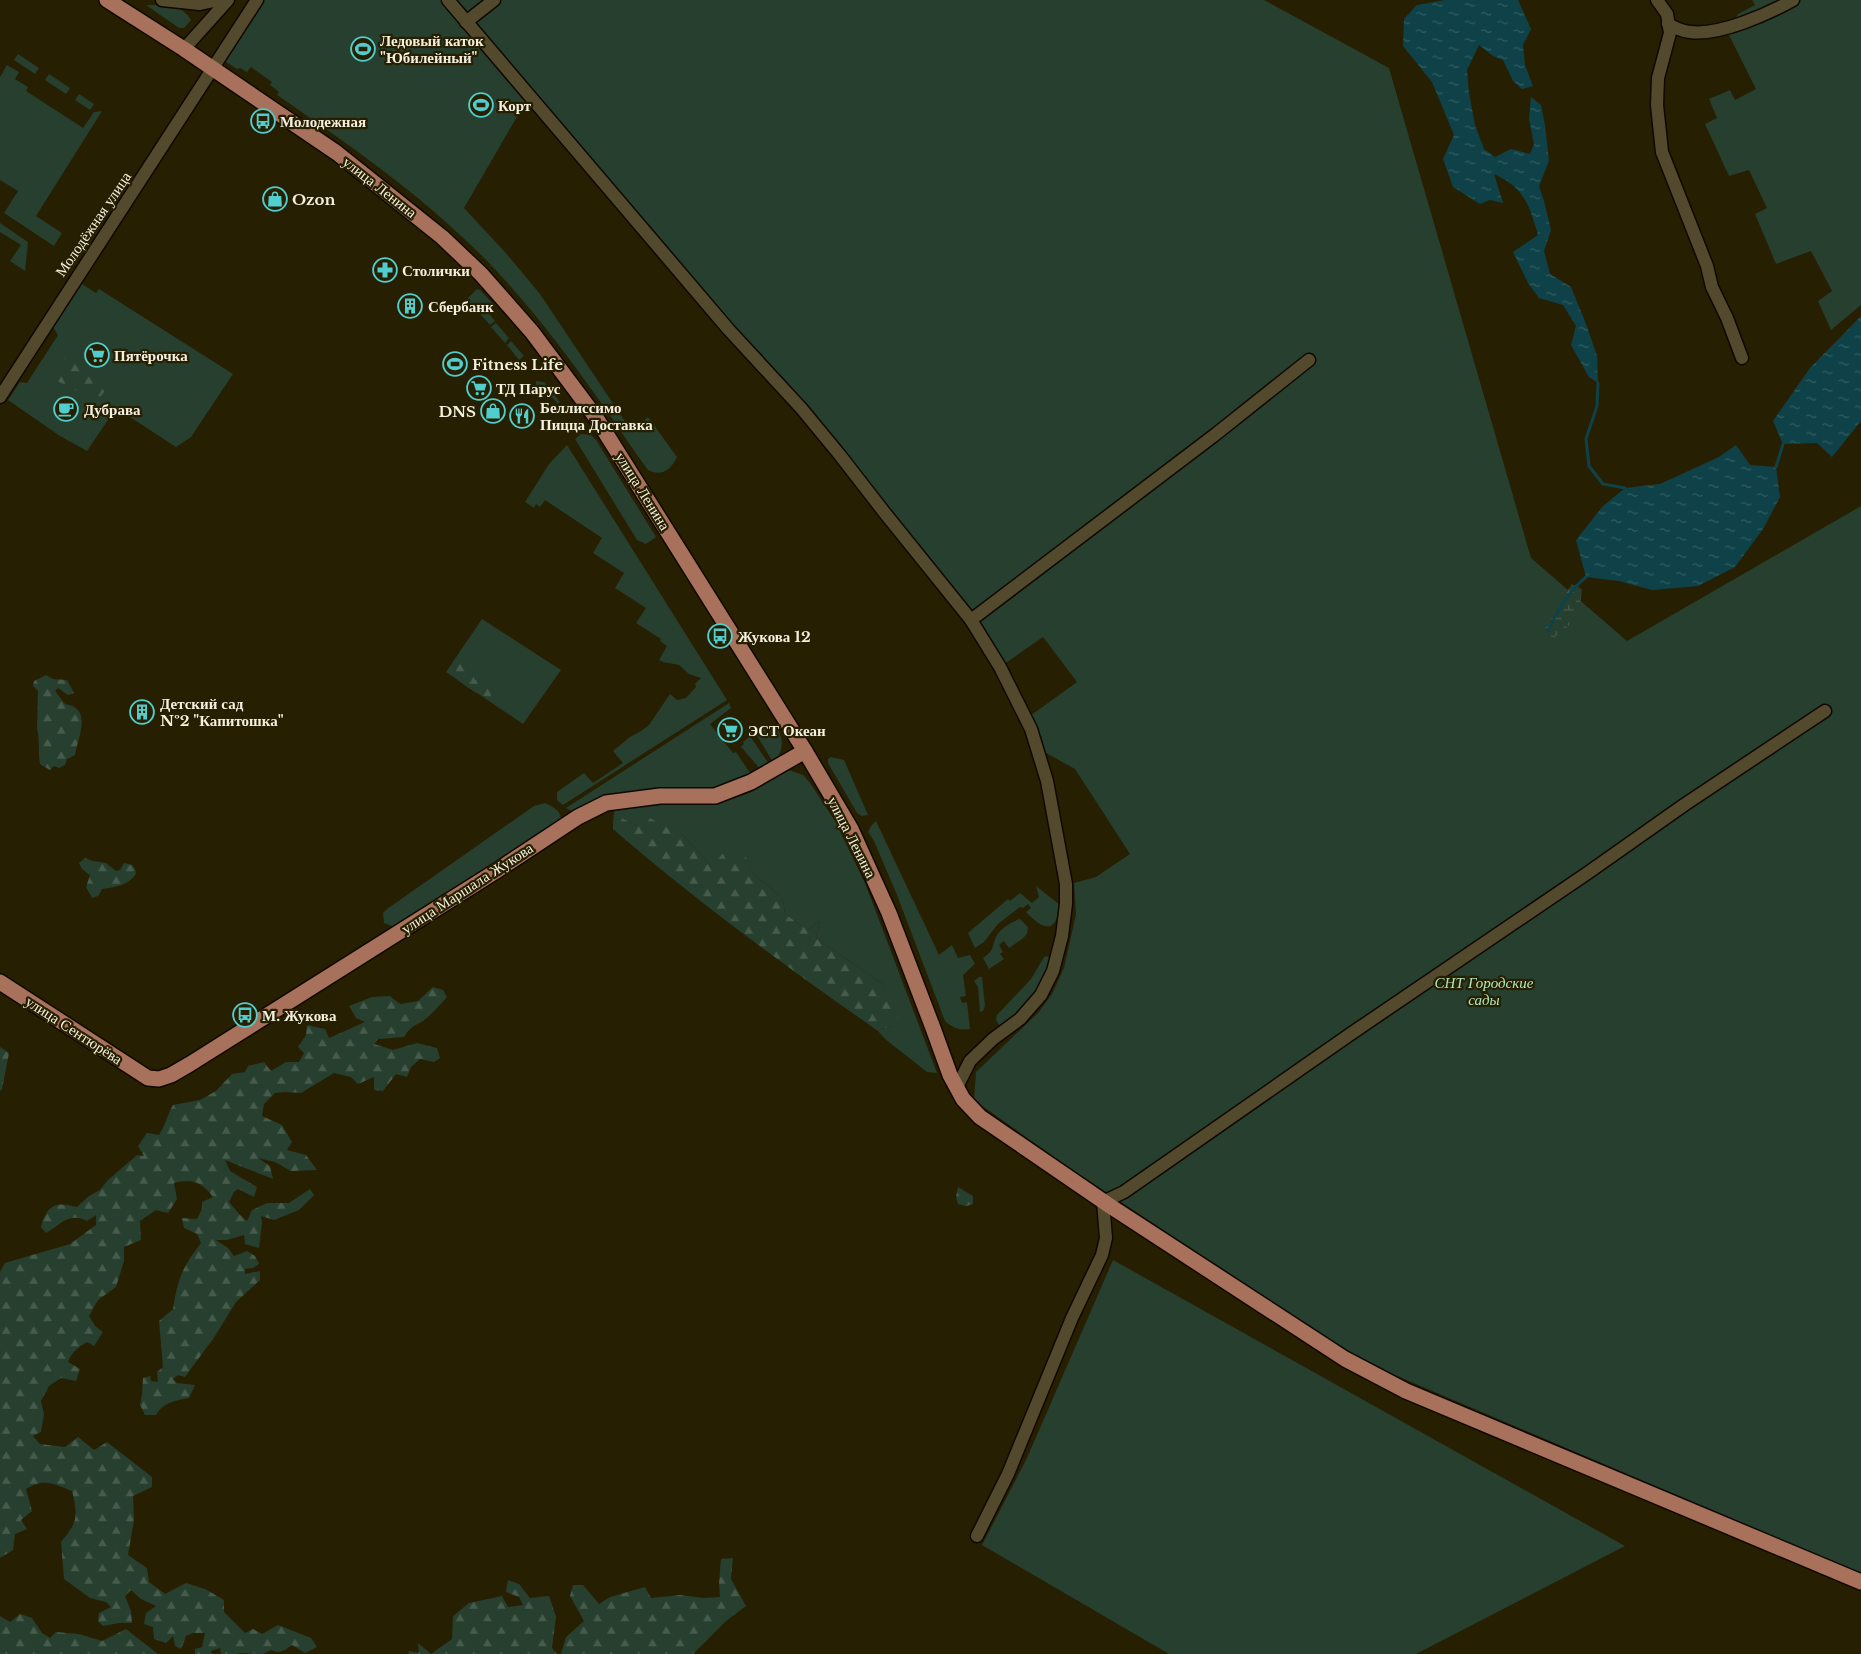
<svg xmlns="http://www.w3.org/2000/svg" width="1861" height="1654" viewBox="0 0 1861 1654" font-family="'Libre Baskerville',serif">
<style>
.green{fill:#263f2e}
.forest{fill:url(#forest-firs)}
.wetland{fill:url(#wetland-marsh)}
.water{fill:url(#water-ripples)}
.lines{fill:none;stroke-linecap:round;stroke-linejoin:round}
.stream{stroke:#0e4248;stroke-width:3}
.minor-casing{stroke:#100800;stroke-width:15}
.major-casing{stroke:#100800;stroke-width:18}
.minor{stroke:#534a2d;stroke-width:12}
.major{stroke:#a8715c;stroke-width:15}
.labels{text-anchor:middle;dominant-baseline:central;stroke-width:4.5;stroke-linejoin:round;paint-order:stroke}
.poi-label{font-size:15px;font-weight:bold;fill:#f4efde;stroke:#271f02;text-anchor:start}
.street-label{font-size:15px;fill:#f4efde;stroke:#271f02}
.park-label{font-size:15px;font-style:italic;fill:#ace8bf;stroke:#271f02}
</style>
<defs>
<pattern id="forest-firs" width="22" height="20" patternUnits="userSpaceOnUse" patternTransform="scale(1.25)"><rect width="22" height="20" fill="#263f2e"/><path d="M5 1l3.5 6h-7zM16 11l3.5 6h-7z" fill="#465b4c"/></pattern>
<pattern id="wetland-marsh" width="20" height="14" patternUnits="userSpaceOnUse" patternTransform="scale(1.25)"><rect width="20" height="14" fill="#263f2e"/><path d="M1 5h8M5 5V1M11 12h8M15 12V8" fill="none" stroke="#465b4c"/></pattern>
<pattern id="water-ripples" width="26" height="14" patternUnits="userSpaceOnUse" patternTransform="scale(1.25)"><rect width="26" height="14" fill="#0e4248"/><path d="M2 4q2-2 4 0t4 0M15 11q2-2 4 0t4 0" fill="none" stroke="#325e62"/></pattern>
</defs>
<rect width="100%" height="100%" fill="#271f02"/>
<!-- green -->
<g class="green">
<path d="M257,0H1264L1389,68L1531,558L1627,641L1861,506V1574L1395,1375L1339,1346L1071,1169L974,1100L976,1072L1039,1012L1052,994L1064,968L1076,914L1074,883L1096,877L1130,854L1075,769L1046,753L1030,716L1077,682L1043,637L1000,667L971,620L529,96L464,208L505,252L540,294L632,432L648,417L677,457C671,470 661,477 648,470C632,449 618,426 602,404C568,356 532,308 491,265C427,199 353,147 277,95L279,92L270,85L272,82L251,67L247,72L240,68L237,69L220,58Z"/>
<path d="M1752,0H1861V305L1831,330L1818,301L1832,291L1811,251L1776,264L1755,214L1767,208L1749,170L1729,176L1705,124L1717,118L1709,99L1730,90L1735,100L1756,89L1728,33L1738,14L1755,5Z"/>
<path d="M146,5C164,5 181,3 191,20L184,28H179Z"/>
<path d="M18,54L39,68L35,74L14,60Z"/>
<path d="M7,65L19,72L15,79L28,87L26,91L83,128L94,112L102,111L36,216L62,233L54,246L4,213L18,191L0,180V77Z"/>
<path d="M49,74L70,88L66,94L45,80Z"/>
<path d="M79,94L94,104L90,110L75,100Z"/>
<path d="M0,223L28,242L25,271L10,261L21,245L0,232Z"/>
<path d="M82,284L96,293L99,289L233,374L191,437L176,447L116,408L87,451L60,436L8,400L20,382L27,383L58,335L53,327Z"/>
<path d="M477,289L480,290L493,304L487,311L495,321L490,325L467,299Z"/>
<path d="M496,323L509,338L505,343L491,327Z"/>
<path d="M511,341L524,356L519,360L507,345Z"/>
<path d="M536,381L544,382L560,402L558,404L552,397L545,395V390L536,387Z"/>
<path d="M581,434L591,435L596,440L656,537L646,544L637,540L575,439Z"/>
<path d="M567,445L727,700L563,805L557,800V792L584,773L593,783L623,763L613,751L630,737L641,731L649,725L670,694L677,700L686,698L696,687L695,684L701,678L689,674L679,665L663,662L659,660L667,646L660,641L661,639L636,623L646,608L615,588L624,573L593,553L602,538L545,500L540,507L536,504L534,508L525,502L549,464Z"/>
<path d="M482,619L561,670L523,724L446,672Z"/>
<path d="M729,703L731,708L710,724L733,753L736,752L752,776L715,789L626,792L597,799L574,812L566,808Z"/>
<path d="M754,726L778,729C784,740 783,754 773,762L754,731Z"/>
<path d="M750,736L769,764L761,770L741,747L744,744L743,742Z"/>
<path d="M831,757L844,760L868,815L862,816L857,813L828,763V759Z"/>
<path d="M789,770L803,775L810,783L835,821L865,883L937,1073L927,1072L885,1039L878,1031L891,1026L884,985L816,938L820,921L808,930L785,914L783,899L754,874L744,854L712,867L682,834L637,826L622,818L613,821L615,808L643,804L723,802L749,793Z"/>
<path d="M545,803C552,806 560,810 561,818L558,823L398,925L392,926L384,923L383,913L387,909L534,806Z"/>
<path d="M876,821L939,955L952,945L958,958L970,955L975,964L963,975L966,996L960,997L962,1003L967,1002L970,1029C960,1031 953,1028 945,1021L897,895L874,841L868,832L871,826Z"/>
<path d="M1036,886L1060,905C1056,934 1044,931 1026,912L1031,908L1028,904L1023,908L1020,907L998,924L984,942L975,948L968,933L1008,899L1010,901L1020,893L1032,903L1039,897Z"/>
<path d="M1020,919L1028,927L1027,934L1022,939L1009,948L1004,941L999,945L1003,952L1000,954L1004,959L989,969L983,958C996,949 991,946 997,935C1001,928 1013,921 1020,919Z"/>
<path d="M1047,956L1050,958C1054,978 1018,1012 1005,1025H999L996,1020L997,1015L1031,979L1044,957Z"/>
<path d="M979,977H982L985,1006L983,1011L980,1012L978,987L974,981Z"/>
<path d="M1113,1260L1625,1546L1416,1654H1169L982,1545L1027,1458Z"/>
</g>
<!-- forest -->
<g class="forest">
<path d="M65,358L77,362L79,366L85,368L93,376H100L112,384L113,387L104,392L99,399L95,400L55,380C56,372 61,370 61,361Z"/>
<path d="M458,661L472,674L475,680L477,679L490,688L491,697C481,699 455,679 448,671Z"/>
<path d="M46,675L53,679L67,680L74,693L68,695L58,688L55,691L65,704C93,708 78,737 75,755L67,759L65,765L59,768L54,766L50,770L40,764C38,753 40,737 37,728L38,691L33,686L34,681Z"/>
<path d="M622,818L637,826L649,818L682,834L712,867L723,853H744L754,874L783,899L785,914L808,930L820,921L816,938L884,985L894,1002L899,1016L891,1026L878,1031C787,967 697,902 613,829V821Z"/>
<path d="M85,858L93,861L106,863L116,871L120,870L124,863L132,865L135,869L136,874C127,886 116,887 102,889L98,896L92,898L86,887L90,875L82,869L79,863Z"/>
<path d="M433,987L443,990L447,997C439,1006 432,1014 423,1021C414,1026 410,1027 404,1037L378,1039L374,1044L393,1050L417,1043L437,1048L440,1058L434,1062L420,1059L411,1067L407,1077L396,1074L383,1091L374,1090V1077L358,1084L351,1077L334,1073L301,1093L285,1092L275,1093L264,1104L262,1116L282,1125L292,1142L287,1150L306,1155L317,1170L291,1171L275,1162L258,1158L270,1166L273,1179L225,1160L230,1171L257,1187L254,1197L238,1189L234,1192L229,1202L240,1215L247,1221L252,1210L267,1203H289L310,1189L314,1195L299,1210L274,1220L261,1216L262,1223L259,1248L245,1244L244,1235L227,1240H216L228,1248L234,1256L247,1251L255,1256L259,1264L253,1268L245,1269V1274L260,1271V1280L236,1302L215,1336L185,1377L178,1375L173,1379L177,1383L195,1385L189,1398C174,1401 164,1402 156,1415H145L140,1405L142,1395L143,1378L150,1376L151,1381L158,1382L157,1372L163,1367L159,1321L173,1309C178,1278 182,1268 201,1243L197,1234L184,1228L182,1218L197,1219L202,1209V1202L213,1197C202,1182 192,1178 174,1183L177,1199L168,1213L156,1210L140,1221L141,1240L124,1247V1261L116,1287L98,1300L89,1316L95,1326L103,1332L94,1346L87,1342C78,1347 72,1352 68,1362L80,1369L76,1381L61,1378L49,1386L41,1401L44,1414L41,1432L33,1436L40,1444L65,1447L78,1437L94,1450L107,1442L152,1477V1487L133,1496L134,1520L128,1555L147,1568L149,1582L165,1594L186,1583L205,1589L224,1600V1612L245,1633L253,1629L262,1634L278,1625L311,1638L317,1647L305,1653L292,1645C284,1651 280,1654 271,1650L263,1654L239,1653L238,1654H221L220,1648L211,1651L212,1654H195V1649L202,1647L205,1633H193L186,1636L181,1649L175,1646L173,1636L166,1643L154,1639L153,1627L144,1624L146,1613L156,1606L141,1599L131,1590L125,1596L131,1611L132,1623H119L103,1626L98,1621L99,1613L111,1607L106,1602L90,1598L64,1579L61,1542C78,1522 78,1516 72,1491C53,1483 44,1478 26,1489L32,1511L21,1520L27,1529L15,1534L13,1550L0,1558V1272L5,1263L70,1244L96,1225V1215L87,1221C68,1212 62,1224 46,1233L41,1227C47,1205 55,1201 77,1207L89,1196L100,1190L108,1180L137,1155L144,1156L138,1146L147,1133L159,1135C165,1126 167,1115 173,1105L200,1100L216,1091L232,1074L245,1072L248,1066L264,1062L271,1071L286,1062H299L304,1053L298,1047L306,1035L307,1025L325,1029L329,1038L365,1022L356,1018L349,1006L372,997L390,996L400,1004L418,1001Z"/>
<path d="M0,1047L9,1053L2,1089L0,1091Z"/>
<path d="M958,1187L973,1196V1204L966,1206L958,1204L956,1197Z"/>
<path d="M733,1558L731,1579L746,1606L726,1621L693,1654H561L566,1637L584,1621L570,1596L573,1585H583L599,1604L610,1597L645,1587L651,1598L680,1595L704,1598L720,1597L719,1583L721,1559Z"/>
<path d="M508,1580L519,1584L530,1598L549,1596L556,1617L552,1648L557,1654H409L408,1651L419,1653L418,1643L431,1654L452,1639L453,1616L469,1603L502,1596L508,1607L523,1605L519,1597L506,1592Z"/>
<path d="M20,1614L32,1618L42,1633L50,1638L56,1632L79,1634L102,1641L126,1629L158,1654H0V1616L10,1622Z"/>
</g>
<!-- wetland -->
<path class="wetland" d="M1572,584L1582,589C1579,622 1575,620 1551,640L1542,634Z"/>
<!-- water -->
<g class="water">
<path d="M1445,0H1518L1531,29L1523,45L1525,65L1533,86L1522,89L1513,81L1503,60L1493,56L1479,45L1467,70L1469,93L1475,125L1484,149L1495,157L1511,149L1530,154L1534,144L1529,119L1531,97L1541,105L1545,125L1549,161L1539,186L1544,201L1551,230L1544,251L1550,274L1571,287L1586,324L1597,356L1598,383L1589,377L1571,345L1576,326L1563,305L1539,298L1528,283L1513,252L1538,235C1529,205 1525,188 1494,174L1503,203L1490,200L1480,204L1453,187L1443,159L1454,135L1432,82L1403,46L1404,19L1417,5Z"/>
<path d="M1861,316V421L1832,457L1817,443L1783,444L1773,421L1810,368Z"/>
<path d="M1736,445L1750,465L1776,467L1780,497L1763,529L1735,567L1698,586L1652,590L1619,581L1586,577L1576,540L1603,506L1625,488L1660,484L1719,457Z"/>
</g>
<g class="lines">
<!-- stream -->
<g class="stream">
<path d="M1598,383L1597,406L1586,439L1589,466L1603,484L1625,488"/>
<path d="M1776,467L1783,444"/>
<path d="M1548,631C1558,610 1568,592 1586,577"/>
</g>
<!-- minor casing -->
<g class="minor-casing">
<g id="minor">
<path d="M162,0L200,4L219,0"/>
<path d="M448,0L729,330L801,408L839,454L884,512L971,620L1000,667L1031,729L1047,781L1066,884V904L1062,936L1053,971L1041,995L1020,1019L993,1039L970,1061L957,1087"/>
<path d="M1657,0L1667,14L1670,33L1658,78L1657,105L1662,152L1707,266L1712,287L1727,318L1742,358"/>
<path d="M466,22L494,0"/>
<path d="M1668,24C1675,28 1682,31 1690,32C1719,36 1768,14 1793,0"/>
<path d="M184,49L228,0"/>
<path d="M0,397L257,0"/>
<path d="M971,620L1216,434L1309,360"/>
<path d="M977,1536L1008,1474L1072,1318L1102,1255L1106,1238L1103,1202L1124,1192L1352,1033L1589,872L1684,805L1825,711"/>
</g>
</g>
<!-- major casing -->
<g class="major-casing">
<g id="major">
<path d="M107,0L184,49L337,153L442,237L481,274L532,332L595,416L805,751L851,829L889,913L933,1028L950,1075L963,1099L980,1117L1110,1206L1345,1359L1406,1391L1861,1582"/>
<path d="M0,982L148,1078L159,1079L171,1075L190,1064L501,868L578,817L606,803L660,796H715L751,782L805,751"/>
</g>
</g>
<!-- minor -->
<use href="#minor" class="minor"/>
<!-- major -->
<use href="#major" class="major"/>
</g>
<!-- icons -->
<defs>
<g id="stadium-ring" transform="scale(1.25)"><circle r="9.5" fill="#271f02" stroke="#52cdce" stroke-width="1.5"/><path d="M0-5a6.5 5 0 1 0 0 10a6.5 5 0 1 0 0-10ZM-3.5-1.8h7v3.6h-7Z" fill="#52cdce"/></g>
<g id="bus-ring" transform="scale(1.25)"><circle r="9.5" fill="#271f02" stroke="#52cdce" stroke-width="1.5"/><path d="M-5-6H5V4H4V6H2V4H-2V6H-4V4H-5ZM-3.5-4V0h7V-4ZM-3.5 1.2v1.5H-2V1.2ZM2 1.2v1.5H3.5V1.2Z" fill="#52cdce"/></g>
<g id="shop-ring" transform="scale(1.25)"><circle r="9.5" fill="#271f02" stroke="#52cdce" stroke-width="1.5"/><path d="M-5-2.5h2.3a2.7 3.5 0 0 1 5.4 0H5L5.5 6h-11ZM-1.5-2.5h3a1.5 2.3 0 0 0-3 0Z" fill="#52cdce"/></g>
<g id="pharmacy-ring" transform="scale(1.25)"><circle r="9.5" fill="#271f02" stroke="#52cdce" stroke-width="1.5"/><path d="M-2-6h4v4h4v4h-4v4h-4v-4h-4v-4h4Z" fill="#52cdce"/></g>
<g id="building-ring" transform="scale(1.25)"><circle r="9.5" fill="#271f02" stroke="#52cdce" stroke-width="1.5"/><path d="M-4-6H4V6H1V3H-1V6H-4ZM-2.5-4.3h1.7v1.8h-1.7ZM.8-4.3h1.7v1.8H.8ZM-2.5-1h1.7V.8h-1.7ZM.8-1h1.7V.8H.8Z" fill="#52cdce"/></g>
<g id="supermarket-ring" transform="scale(1.25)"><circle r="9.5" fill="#271f02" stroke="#52cdce" stroke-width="1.5"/><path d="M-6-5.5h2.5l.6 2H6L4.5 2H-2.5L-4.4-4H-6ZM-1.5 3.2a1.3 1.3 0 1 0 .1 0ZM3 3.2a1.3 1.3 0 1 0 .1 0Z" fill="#52cdce"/></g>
<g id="cafe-ring" transform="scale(1.25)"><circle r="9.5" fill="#271f02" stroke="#52cdce" stroke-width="1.5"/><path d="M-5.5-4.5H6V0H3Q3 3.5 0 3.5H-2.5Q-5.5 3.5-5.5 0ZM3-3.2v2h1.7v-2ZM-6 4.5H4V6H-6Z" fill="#52cdce"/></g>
<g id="restaurant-ring" transform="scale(1.25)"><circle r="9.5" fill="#271f02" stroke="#52cdce" stroke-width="1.5"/><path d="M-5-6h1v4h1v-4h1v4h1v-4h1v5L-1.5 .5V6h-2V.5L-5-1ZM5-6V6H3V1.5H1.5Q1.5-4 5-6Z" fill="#52cdce"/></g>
</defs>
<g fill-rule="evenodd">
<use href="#stadium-ring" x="363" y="49"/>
<use href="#stadium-ring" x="481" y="105"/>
<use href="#bus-ring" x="263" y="121"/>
<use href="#shop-ring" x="275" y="199"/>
<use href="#pharmacy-ring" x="385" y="270"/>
<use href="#building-ring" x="410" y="306"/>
<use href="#supermarket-ring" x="97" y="355"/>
<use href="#stadium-ring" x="455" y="364"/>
<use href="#supermarket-ring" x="479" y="388"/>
<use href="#cafe-ring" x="66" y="409"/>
<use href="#shop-ring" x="493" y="411"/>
<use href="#restaurant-ring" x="522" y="416"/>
<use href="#bus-ring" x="720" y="636"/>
<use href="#building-ring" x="142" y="712"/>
<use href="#supermarket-ring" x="730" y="730"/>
<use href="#bus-ring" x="245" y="1015"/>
</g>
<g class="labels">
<!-- poi labels -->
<g class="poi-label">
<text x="380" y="40">Ледовый каток<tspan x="380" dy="17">"Юбилейный"</tspan></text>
<text x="498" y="105">Корт</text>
<text x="280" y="121">Молодежная</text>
<text x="292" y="199">Ozon</text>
<text x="402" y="270">Столички</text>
<text x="428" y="306">Сбербанк</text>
<text x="114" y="355">Пятёрочка</text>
<text x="472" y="364">Fitness Life</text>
<text x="496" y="388">ТД Парус</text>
<text x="540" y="407">Беллиссимо<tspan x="540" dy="17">Пицца Доставка</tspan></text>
<text x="84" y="409">Дубрава</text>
<text x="476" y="411" text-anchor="end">DNS</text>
<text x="738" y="636">Жукова 12</text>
<text x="160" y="703">Детский сад<tspan x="160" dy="17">№2 "Капитошка"</tspan></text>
<text x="748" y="730">ЭСТ Океан</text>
<text x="262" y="1015">М. Жукова</text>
</g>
<!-- street labels -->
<g class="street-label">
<text transform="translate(380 187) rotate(38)">улица Ленина</text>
<text transform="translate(93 224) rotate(-56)">Молодёжная улица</text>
<text transform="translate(643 491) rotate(58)">улица Ленина</text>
<text transform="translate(852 837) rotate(63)">улица Ленина</text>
<text transform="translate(467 888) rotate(-33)">улица Маршала Жукова</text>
<text transform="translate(74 1030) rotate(33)">улица Сентюрёва</text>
</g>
<!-- park labels -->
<g class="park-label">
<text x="1484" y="982">СНТ Городские<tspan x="1484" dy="17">сады</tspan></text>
</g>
</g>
</svg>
